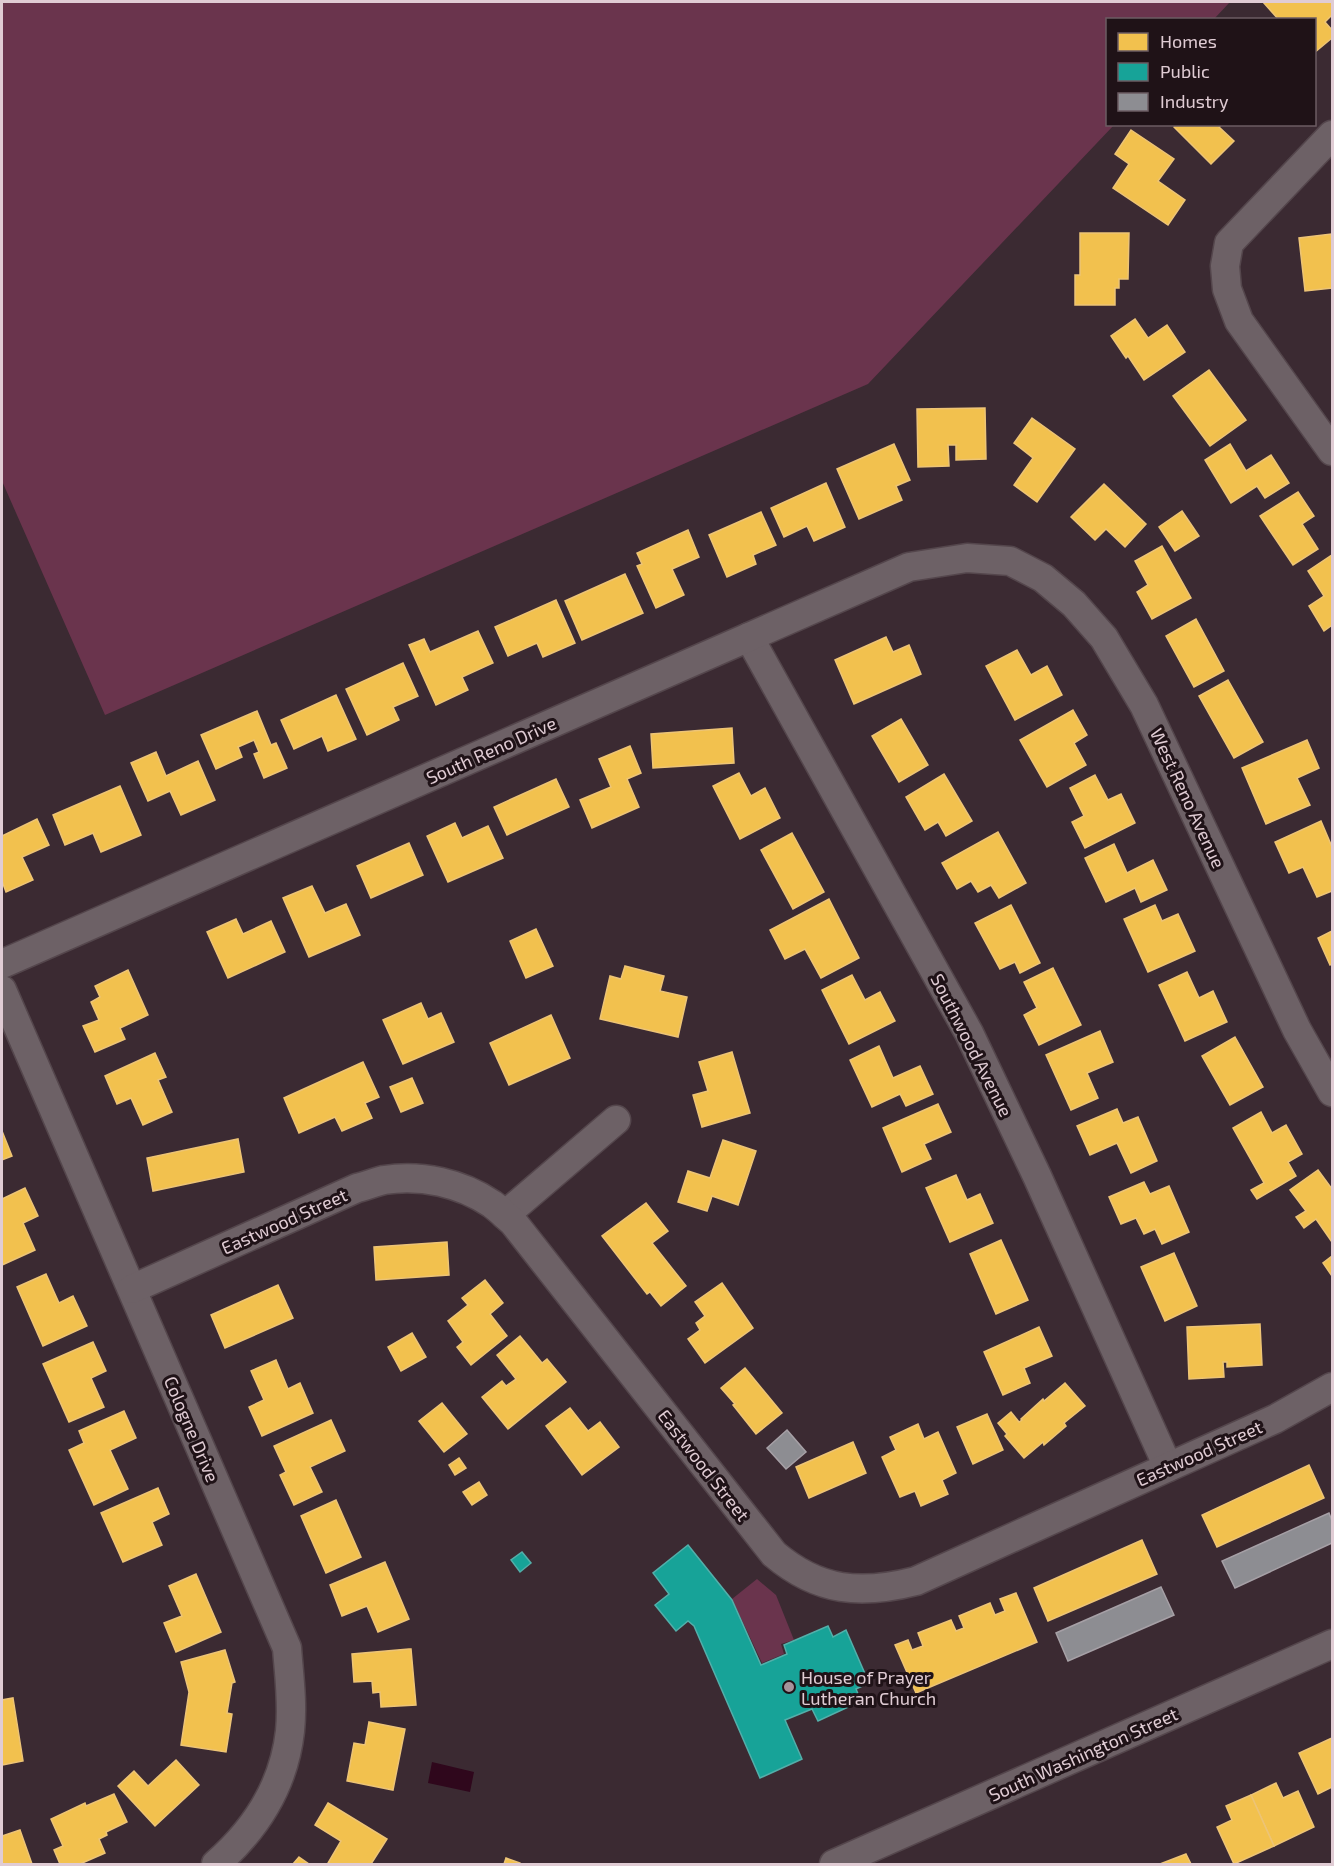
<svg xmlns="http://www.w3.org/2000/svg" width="1334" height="1866" viewBox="0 0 1334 1866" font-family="'Exo 2',sans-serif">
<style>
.green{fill:#6a344d}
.water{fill:#2f071c}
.homes{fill:#f2c14e;stroke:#edc476;stroke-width:1.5}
.public{fill:#17a398;stroke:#53afaa;stroke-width:1.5}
.industry{fill:#8d8d92;stroke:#a6a0a6;stroke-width:1.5}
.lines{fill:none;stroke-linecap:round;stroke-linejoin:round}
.minor-casing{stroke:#54464c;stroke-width:31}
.minor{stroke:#6d6166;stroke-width:28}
.poi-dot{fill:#a6939b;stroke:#1f1217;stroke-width:2}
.labels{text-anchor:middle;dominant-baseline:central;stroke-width:6;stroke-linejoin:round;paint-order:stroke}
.street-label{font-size:18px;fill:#e0ccd4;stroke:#1f1217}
.poi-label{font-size:18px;fill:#e0ccd4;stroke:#1f1217;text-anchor:start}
</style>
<rect width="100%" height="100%" fill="#3b2a32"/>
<!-- green -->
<g class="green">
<path d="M2,2H1230L1214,19L1108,20V124L1114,125L868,384L105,715L2,481Z"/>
<path d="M757,1579L776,1595L794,1640L781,1644L784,1654L762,1663L732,1599Z"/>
</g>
<!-- water -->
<path class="water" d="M432,1762L474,1772L470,1792L428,1783Z"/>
<!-- homes -->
<g class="homes">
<path d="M1263,2H1332V15L1325,22L1332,30V38L1314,53V20H1279Z"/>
<path d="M1177,124H1222L1219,127L1234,141L1211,164L1174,127Z"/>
<path d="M1131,130L1174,159L1158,181L1185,200L1168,225L1113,188L1129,164L1115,154Z"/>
<path d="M1080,233H1129L1128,279H1119V288H1115V305H1075V275H1080Z"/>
<path d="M1331,234L1332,247V288L1305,291L1299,238Z"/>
<path d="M1135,319L1148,338L1167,325L1185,352L1144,380L1128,356L1126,358L1111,336Z"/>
<path d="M1209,370L1246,420L1210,446L1173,396Z"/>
<path d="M985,408L986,459L956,460V445H948L949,466L918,467L917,409Z"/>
<path d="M1032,418L1075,449L1037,502L1014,485L1033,458L1014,443Z"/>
<path d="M894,444L910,480L896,486L902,500L859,519L837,469Z"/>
<path d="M1230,444L1246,471L1271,455L1289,483L1265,498L1257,486L1231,503L1205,460Z"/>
<path d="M826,483L845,527L814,541L807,526L784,537L771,508Z"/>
<path d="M1104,484L1146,524L1125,547L1106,529L1095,540L1071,517Z"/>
<path d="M1298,492L1314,516L1302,524L1318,549L1293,565L1260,516Z"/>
<path d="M1182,511L1199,536L1175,551L1159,527Z"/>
<path d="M761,512L776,545L753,555L756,564L727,577L709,535Z"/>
<path d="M688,530L699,557L672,569L684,595L656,608L637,566L642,564L637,553Z"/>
<path d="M1162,546L1191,598L1152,619L1137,592L1148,585L1135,561Z"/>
<path d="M1332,555V625L1324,631L1309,606L1324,596L1308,571Z"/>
<path d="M625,574L643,613L582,640L565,601Z"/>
<path d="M556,600L575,643L543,657L537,643L508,656L495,627Z"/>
<path d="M1196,619L1224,671L1194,687L1166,636Z"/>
<path d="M478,631L493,663L462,677L468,690L436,705L409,645L424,639L430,652Z"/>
<path d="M886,637L893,652L909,645L921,674L854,704L835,660Z"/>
<path d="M1017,650L1031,675L1047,666L1062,695L1015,720L986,666Z"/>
<path d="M403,663L418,696L393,707L399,720L367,735L346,689Z"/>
<path d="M1228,680L1263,742L1234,758L1199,696Z"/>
<path d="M336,695L356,739L328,751L322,736L294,749L281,720Z"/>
<path d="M1073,710L1087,735L1074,743L1086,765L1047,787L1020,740Z"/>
<path d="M257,711L271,745L276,743L287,768L264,778L254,754L259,752L254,740L238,747L242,757L216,769L201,735Z"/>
<path d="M901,719L928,765L899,782L872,736Z"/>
<path d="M732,728L734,763L653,768L651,734Z"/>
<path d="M1307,740L1319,768L1297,778L1310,805L1266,824L1242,768Z"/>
<path d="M630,746L641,773L627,779L639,807L592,828L580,800L611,787L599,759Z"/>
<path d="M156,752L166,776L198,761L215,800L181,815L170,791L148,801L131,763Z"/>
<path d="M739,773L751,796L765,788L780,818L740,839L713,786Z"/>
<path d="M944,774L972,821L946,836L938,822L925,830L906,797Z"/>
<path d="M1095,775L1108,800L1121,794L1135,823L1085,848L1072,822L1084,816L1070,788Z"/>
<path d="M556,779L569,807L507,835L494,807Z"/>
<path d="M120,786L141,835L101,852L93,833L65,845L53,815Z"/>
<path d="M37,819L49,845L22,857L33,880L6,892L2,881V836Z"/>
<path d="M1321,821L1332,847V891L1317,897L1303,867L1289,873L1275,842Z"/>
<path d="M455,823L462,838L488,826L503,858L448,882L427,836Z"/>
<path d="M998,832L1026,883L999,898L991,885L978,892L971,881L957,889L942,863Z"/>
<path d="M792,833L824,892L793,909L761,850Z"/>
<path d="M409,843L423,875L371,898L357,866Z"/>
<path d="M1114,844L1127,873L1153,860L1167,890L1141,902L1135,888L1106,902L1085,858Z"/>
<path d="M312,886L325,913L346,904L360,935L309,957L283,898Z"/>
<path d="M829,899L859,958L821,978L805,949L785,959L770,930Z"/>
<path d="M1011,905L1040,963L1020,973L1015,962L1000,969L975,923Z"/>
<path d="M1155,905L1162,921L1178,914L1195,951L1148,972L1124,919Z"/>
<path d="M236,919L243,934L271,921L285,952L228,978L207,932Z"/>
<path d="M536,929L553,966L526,978L510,941Z"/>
<path d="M1332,931V964L1330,965L1318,938Z"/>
<path d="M625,966L664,976L660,991L687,997L678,1037L600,1019L610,976L621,979Z"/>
<path d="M1053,968L1081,1025L1039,1045L1024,1015L1037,1008L1024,982Z"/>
<path d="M128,970L148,1015L120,1028L125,1039L95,1052L83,1026L99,1020L91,1002L100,997L95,986Z"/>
<path d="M1187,972L1199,998L1213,991L1227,1022L1185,1041L1159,985Z"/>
<path d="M852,975L865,1000L880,992L895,1021L849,1044L822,990Z"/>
<path d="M421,1003L428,1019L441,1013L454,1042L403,1064L383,1020Z"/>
<path d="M551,1015L570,1058L509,1085L490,1043Z"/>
<path d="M1100,1031L1113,1062L1087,1073L1098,1098L1071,1110L1046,1055Z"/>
<path d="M1235,1037L1263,1087L1230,1105L1202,1056Z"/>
<path d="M879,1046L893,1078L920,1066L933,1094L906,1106L900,1094L872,1107L850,1060Z"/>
<path d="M732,1052L750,1113L702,1127L693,1095L708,1091L699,1062Z"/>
<path d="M155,1053L166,1077L158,1080L172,1112L143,1125L131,1098L117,1104L105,1076Z"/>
<path d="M363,1062L379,1097L365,1103L372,1118L342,1131L335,1117L299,1133L284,1098Z"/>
<path d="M412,1078L423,1103L401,1112L390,1087Z"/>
<path d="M938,1104L951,1132L924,1144L931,1159L902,1172L883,1128Z"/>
<path d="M1117,1109L1123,1123L1138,1117L1157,1161L1131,1173L1117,1143L1090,1155L1077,1126Z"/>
<path d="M1261,1112L1272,1133L1286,1125L1302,1154L1288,1162L1296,1176L1257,1199L1251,1190L1264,1183L1233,1128Z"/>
<path d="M2,1131L12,1156L2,1160Z"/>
<path d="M238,1139L244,1172L153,1191L147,1158Z"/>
<path d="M723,1140L756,1151L738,1205L712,1196L707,1211L678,1202L688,1171L710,1178Z"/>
<path d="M1318,1170L1332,1189V1242L1316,1219L1304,1228L1296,1217L1306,1211L1290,1190Z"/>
<path d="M956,1175L967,1200L980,1194L993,1223L950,1242L926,1188Z"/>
<path d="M1144,1182L1150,1194L1169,1186L1189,1232L1162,1244L1155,1229L1144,1234L1136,1218L1121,1224L1109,1197Z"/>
<path d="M25,1188L38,1216L23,1223L35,1250L2,1265V1199Z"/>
<path d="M646,1203L668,1231L652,1243L686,1286L661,1306L650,1292L647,1294L602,1236Z"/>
<path d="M1001,1240L1028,1300L996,1314L970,1254Z"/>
<path d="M447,1242L449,1275L376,1280L374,1247Z"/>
<path d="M1174,1253L1197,1306L1165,1321L1141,1267Z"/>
<path d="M1332,1256V1276L1323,1263Z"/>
<path d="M46,1274L59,1303L73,1296L87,1326L43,1346L17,1287Z"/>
<path d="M485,1280L503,1303L490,1314L507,1336L471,1365L457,1347L463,1342L448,1321L468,1305L462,1298Z"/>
<path d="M722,1283L753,1328L705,1363L688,1339L700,1330L696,1323L705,1316L695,1302Z"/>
<path d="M278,1285L293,1318L225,1348L211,1315Z"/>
<path d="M1260,1324L1262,1365L1227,1367V1362H1223L1224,1377L1189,1379L1187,1327Z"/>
<path d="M1039,1327L1052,1356L1024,1368L1030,1383L1003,1395L984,1352Z"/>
<path d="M412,1333L426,1357L401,1371L388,1347Z"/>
<path d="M520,1336L542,1363L547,1359L566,1382L508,1429L482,1397L502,1381L506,1386L516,1379L497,1355Z"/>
<path d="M93,1342L106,1371L91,1378L104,1407L69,1422L43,1364Z"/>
<path d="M276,1360L288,1389L300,1383L313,1413L262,1436L249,1407L264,1400L251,1371Z"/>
<path d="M745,1368L782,1413L756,1434L733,1405L735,1404L721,1388Z"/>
<path d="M1065,1383L1085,1406L1064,1423L1066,1426L1044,1445L1043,1442L1024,1458L1005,1436L1007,1434L998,1423L1011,1412L1019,1422L1022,1420L1021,1419L1043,1399L1044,1401Z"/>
<path d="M442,1403L467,1434L444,1452L419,1421Z"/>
<path d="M570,1408L588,1431L600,1422L619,1447L582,1475L546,1426Z"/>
<path d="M124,1411L136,1438L110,1450L128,1489L94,1505L69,1450L84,1443L79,1431Z"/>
<path d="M987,1414L1003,1450L973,1464L957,1427Z"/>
<path d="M331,1420L345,1451L310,1467L322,1492L294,1505L280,1475L286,1472L274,1446Z"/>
<path d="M918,1424L924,1439L938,1432L956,1473L942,1480L948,1494L921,1506L915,1491L900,1497L882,1457L896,1450L890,1437Z"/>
<path d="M853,1442L866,1473L809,1498L796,1467Z"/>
<path d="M459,1458L466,1468L455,1475L449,1465Z"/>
<path d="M1309,1465L1324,1498L1217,1547L1202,1515Z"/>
<path d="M479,1482L487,1495L472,1505L463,1492Z"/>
<path d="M158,1488L169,1514L152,1522L162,1545L123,1562L101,1513Z"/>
<path d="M336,1500L361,1557L326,1573L301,1516Z"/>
<path d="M1142,1540L1157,1574L1048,1621L1034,1588Z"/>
<path d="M385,1562L409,1619L378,1632L367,1606L342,1616L330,1585Z"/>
<path d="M196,1574L221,1632L176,1652L164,1623L182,1616L169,1586Z"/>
<path d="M1016,1593L1037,1642L916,1693L895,1645L908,1640L912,1650L923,1646L918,1633L951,1620L956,1631L964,1628L959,1616L990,1603L995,1615L1005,1611L1000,1599Z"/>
<path d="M409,1649H411L416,1705L381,1707L380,1692L373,1693L372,1681L354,1682L352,1654Z"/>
<path d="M225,1650L235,1682L232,1683L227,1713L232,1714L226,1752L181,1745L189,1692L181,1662Z"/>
<path d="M13,1698L23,1761L2,1765V1700Z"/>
<path d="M369,1722L405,1729L393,1790L347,1781L354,1743L365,1745Z"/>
<path d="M1332,1738V1787L1318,1794L1299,1753Z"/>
<path d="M176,1760L199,1785L155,1826L118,1786L134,1771L148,1786Z"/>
<path d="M1276,1783L1283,1798L1298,1791L1314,1827L1274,1846L1251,1795Z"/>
<path d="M114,1794L127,1822L106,1832L107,1835L99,1839L105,1853L80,1864H60L54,1850L63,1846L51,1819L85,1803L86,1806Z"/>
<path d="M1251,1795L1274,1846L1234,1864L1217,1827L1232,1820L1226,1806Z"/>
<path d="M328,1803L387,1839L371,1864H331L328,1863L341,1841L315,1825Z"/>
<path d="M20,1830L32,1864H2V1836Z"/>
<path d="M1186,1854L1191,1864H1160Z"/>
<path d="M299,1857L309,1864H293Z"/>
<path d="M506,1858L520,1863V1864H504Z"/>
</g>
<!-- public -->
<g class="public">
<path d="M688,1545L732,1600L761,1665L787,1654L784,1645L828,1626L833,1637L846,1630L869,1683L856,1689L861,1701L818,1721L812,1709L785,1720L802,1759L760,1778L694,1626L688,1621L676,1631L655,1605L669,1594L653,1573Z"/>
<path d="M522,1552L531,1563L520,1572L511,1560Z"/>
</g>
<!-- industry -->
<g class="industry">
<path d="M787,1430L806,1452L786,1469L767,1448Z"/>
<path d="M1329,1513L1332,1521V1543L1235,1588L1222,1561Z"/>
<path d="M1161,1587L1174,1615L1068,1661L1056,1633Z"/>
</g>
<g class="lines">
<!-- minor casing -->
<g class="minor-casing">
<g id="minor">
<path d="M1332,135L1229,243L1225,266L1227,289L1239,321L1332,451"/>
<path d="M749,637L969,1033L1037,1176L1168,1467"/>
<path d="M2,964L909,567L967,558L1010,561L1043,578L1074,604L1104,638L1144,705L1297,1030L1332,1092"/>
<path d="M2,990L287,1648C289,1675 293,1703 290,1731C284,1785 256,1829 216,1864"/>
<path d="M505,1215L616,1120"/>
<path d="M132,1289L357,1188C366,1186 375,1182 384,1180C421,1174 461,1183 492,1204C499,1209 506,1216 513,1222L774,1554C819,1592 861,1595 916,1581L1275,1419L1332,1387"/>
<path d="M834,1864L1332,1644"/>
</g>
</g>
<!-- minor -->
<use href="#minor" class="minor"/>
</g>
<!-- markers -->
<circle class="poi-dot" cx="789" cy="1687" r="6"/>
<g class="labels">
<!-- street labels -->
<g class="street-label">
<text transform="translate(491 750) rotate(-24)">South Reno Drive</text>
<text transform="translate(1188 798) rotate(65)">West Reno Avenue</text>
<text transform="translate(972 1045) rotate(63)">Southwood Avenue</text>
<text transform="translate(284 1221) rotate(-24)">Eastwood Street</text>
<text transform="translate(192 1429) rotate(67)">Cologne Drive</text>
<text transform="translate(1199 1453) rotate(-24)">Eastwood Street</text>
<text transform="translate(704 1465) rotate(52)">Eastwood Street</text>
<text transform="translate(1083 1754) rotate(-24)">South Washington Street</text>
</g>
<!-- poi labels -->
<g class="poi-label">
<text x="801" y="1677">House of Prayer<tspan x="801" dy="21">Lutheran Church</tspan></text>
</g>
</g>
<!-- border -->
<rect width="1334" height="1866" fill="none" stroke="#e0ccd4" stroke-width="6"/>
<!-- legend -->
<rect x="1106" y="18" width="210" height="108" fill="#1f1217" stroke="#6c5c63" stroke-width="1.5"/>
<rect x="1118" y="33" width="30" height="18" fill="#f2c14e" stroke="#6c5c63" stroke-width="1.5"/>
<text x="1160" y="48" font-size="18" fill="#e0ccd4">Homes</text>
<rect x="1118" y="63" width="30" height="18" fill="#17a398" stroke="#6c5c63" stroke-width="1.5"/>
<text x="1160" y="78" font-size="18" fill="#e0ccd4">Public</text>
<rect x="1118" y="93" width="30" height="18" fill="#8d8d92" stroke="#6c5c63" stroke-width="1.5"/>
<text x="1160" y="108" font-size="18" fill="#e0ccd4">Industry</text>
</svg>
